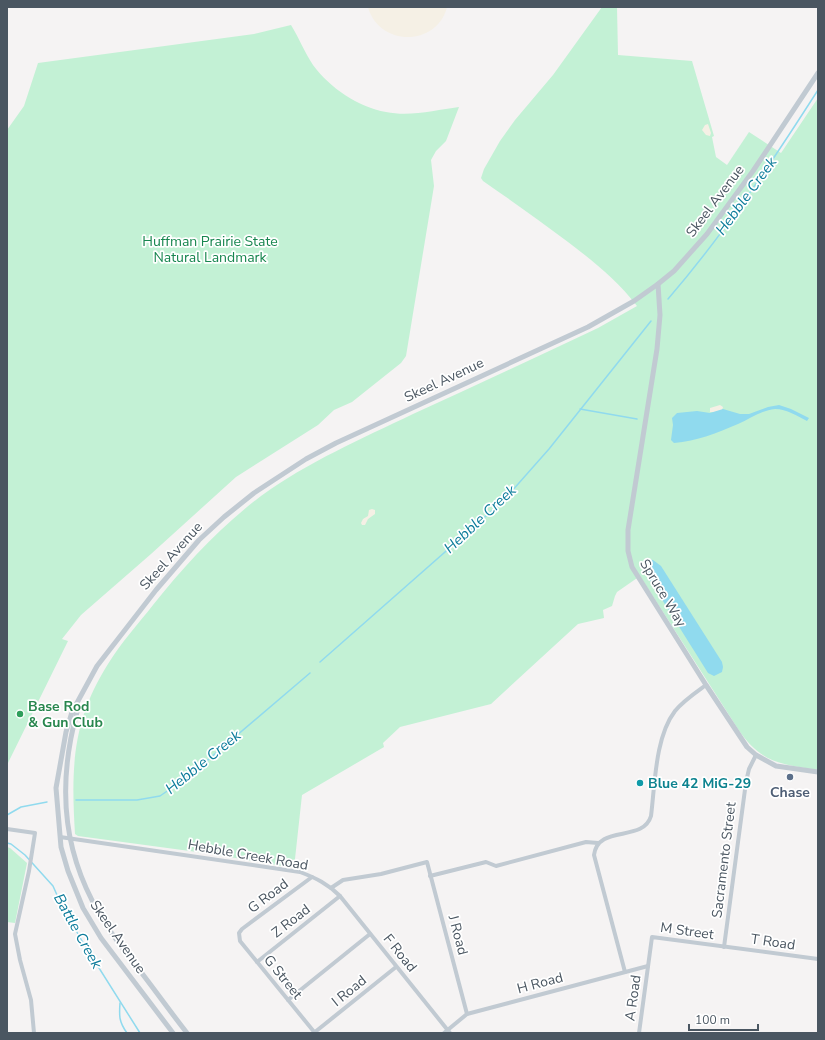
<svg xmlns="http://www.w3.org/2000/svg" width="825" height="1040" viewBox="0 0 825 1040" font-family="'Nunito Sans',sans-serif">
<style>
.green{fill:#c3f1d5}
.sand{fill:#f5f0e5}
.water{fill:#90daee}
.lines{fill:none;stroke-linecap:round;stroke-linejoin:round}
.stream{stroke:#90daee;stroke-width:1.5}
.minor{stroke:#c1cad2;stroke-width:4}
.tertiary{stroke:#c1cad2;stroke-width:5}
.leisure-dot{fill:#2e9e5b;stroke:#fff;stroke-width:1.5}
.service-dot{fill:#5c6f8a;stroke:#fff;stroke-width:1.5}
.culture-dot{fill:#0f9aa8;stroke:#fff;stroke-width:1.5}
.labels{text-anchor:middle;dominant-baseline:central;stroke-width:3.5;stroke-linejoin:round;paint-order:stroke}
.street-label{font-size:14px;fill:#4a5661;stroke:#fff}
.park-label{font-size:14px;fill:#17864f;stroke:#fff}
.leisure-label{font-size:14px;font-weight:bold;fill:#27864d;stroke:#fff;text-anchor:start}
.culture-label{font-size:14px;font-weight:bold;fill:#0d838f;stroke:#fff;text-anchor:start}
.service-label{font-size:14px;font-weight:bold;fill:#4e5e75;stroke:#fff}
.water-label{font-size:15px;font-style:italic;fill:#0c7c9b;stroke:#fff}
</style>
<rect width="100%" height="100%" fill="#f5f3f3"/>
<!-- green -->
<g class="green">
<path d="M602,7H617L618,55L692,61L714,136L712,137L716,157L727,165L749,132L781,153L818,98V770C780,764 761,763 738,729L640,576L617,592L615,596L612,606L603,610L604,618L578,624L491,704L400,727L383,743L384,747L302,795L294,868L212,854L78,836L75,834C71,768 72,721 108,664C121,643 138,624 153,605C185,565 220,527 261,496C308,462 361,439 413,414C475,386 536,357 598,328L637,306C617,280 593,261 568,242C540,221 512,201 483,181L481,178L484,169L500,141L515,120L553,75Z"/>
<path d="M291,25C299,38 305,53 313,65C330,88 358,107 386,112C410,117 436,110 459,107L446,141L436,151L431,160L434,186L406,356L401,363L352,402L334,410L318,425L236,477L151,554L81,615L62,639L68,641L7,765V130L24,106L38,63L254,34Z"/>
<path d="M7,847L10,848L27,863L15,923L7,922Z"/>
</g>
<!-- sand -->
<g class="sand">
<path d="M368,7H408V8L410,7H447C437,47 379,47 368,7Z"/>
<path d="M708,124L711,133L710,136L706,135L702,130L705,125Z"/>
<path d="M720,405L723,407L722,410L715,412H710V408Z"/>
<path d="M372,509L375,510V514L368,519L365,525H362L361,523L363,519L368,516L369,510Z"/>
</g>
<!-- water -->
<g class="water">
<path d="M779,405L791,409L809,418L807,421C797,416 787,409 775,409C762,410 750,419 738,424C717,433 697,441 674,443L671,440L673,425L672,418L677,413L697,411L710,413L723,409L740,414H749L768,407Z"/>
<path d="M647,559L653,560L661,566L722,662L723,667L722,672L714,676L708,673L646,574L643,564L644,560Z"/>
</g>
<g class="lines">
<!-- stream -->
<g class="stream">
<path d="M668,299C724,234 772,162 818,90"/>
<path d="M580,409L637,419"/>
<path d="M320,662L503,501L549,449L651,321"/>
<path d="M76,800H137L160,796L189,776L310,673"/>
<path d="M7,815L21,807L47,802"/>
<path d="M7,843L11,844L25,855L53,886L61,904L82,941L140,1033"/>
<path d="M120,1003C119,1016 119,1022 127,1033"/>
</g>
<!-- minor -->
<g class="minor">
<path d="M7,829L35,833L29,871L15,934L20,960L31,1000L34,1033"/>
<path d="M60,837L300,872C316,878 328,884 340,896L450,1033"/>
<path d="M430,876L486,862L496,866L586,842L598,843"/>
<path d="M312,877L242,929L239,933L240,941L315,1033"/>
<path d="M331,888L343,880L381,874L427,862L467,1014"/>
<path d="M724,947L746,782L749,769L756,755"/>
<path d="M257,962L340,896"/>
<path d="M625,972L594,855C598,824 643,843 651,816C655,785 655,737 675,711C683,701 695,693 706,685"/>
<path d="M288,1000L370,934"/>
<path d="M315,1032L396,967"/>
<path d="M444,1033L467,1014L648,966"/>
<path d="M639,1033L652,937L818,959"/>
</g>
<!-- tertiary -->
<g class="tertiary">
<path d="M658,284L660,315L657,349L628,530V551L632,567L706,685L747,747L756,755L776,766L818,772"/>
<path d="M77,705V712C56,789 63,859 107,926C115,939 125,951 134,963C152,986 169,1010 187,1033"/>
<path d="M173,1033L101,938L83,908L68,871L61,847L56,788L66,732L72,712L97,666L156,590L199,540L224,517L254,493L306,459L336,443L588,327L634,301L658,284L674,271L707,234L753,171L818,73"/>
</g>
</g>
<!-- markers -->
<circle class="leisure-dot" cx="20" cy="714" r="4"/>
<circle class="service-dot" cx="790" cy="777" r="4"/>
<circle class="culture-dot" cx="640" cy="783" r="4"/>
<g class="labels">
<!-- street labels -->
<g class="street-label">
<text transform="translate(715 201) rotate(-53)">Skeel Avenue</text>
<text transform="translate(444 380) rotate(-25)">Skeel Avenue</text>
<text transform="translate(171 556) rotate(-48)">Skeel Avenue</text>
<text transform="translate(663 593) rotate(59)">Spruce Way</text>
<text transform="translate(248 855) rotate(10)">Hebble Creek Road</text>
<text transform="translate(724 860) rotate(-83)">Sacramento Street</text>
<text transform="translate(268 896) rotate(-37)">G Road</text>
<text transform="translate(291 921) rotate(-38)">Z Road</text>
<text transform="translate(687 931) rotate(8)">M Street</text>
<text transform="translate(458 935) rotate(75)">J Road</text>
<text transform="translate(118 937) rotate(55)">Skeel Avenue</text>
<text transform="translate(773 942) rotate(8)">T Road</text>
<text transform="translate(400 953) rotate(51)">F Road</text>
<text transform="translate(283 977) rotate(51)">G Street</text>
<text transform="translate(540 983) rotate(-15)">H Road</text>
<text transform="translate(349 991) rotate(-39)">I Road</text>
<text transform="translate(633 998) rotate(-82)">A Road</text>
</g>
<!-- park labels -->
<g class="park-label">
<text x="210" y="241">Huffman Prairie State<tspan x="210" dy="16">Natural Landmark</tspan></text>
</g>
<!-- leisure labels -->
<g class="leisure-label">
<text x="28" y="706">Base Rod<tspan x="28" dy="16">&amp; Gun Club</tspan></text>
</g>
<!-- culture labels -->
<g class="culture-label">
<text x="648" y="783">Blue 42 MiG-29</text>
</g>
<!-- service labels -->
<g class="service-label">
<text x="790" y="792">Chase</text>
</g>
<!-- water labels -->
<g class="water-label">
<text transform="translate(746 196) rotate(-54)">Hebble Creek</text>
<text transform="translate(480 519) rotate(-43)">Hebble Creek</text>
<text transform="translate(203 762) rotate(-39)">Hebble Creek</text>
<text transform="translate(78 931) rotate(61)">Battle Creek</text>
</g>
</g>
<!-- border -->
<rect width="825" height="1040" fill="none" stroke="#4a5661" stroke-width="16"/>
<!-- scale -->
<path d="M689 1024v6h69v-6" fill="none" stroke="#4a5661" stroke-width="2"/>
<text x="695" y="1024" font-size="12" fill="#4a5661" stroke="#ffffff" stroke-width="3" paint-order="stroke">100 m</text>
</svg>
